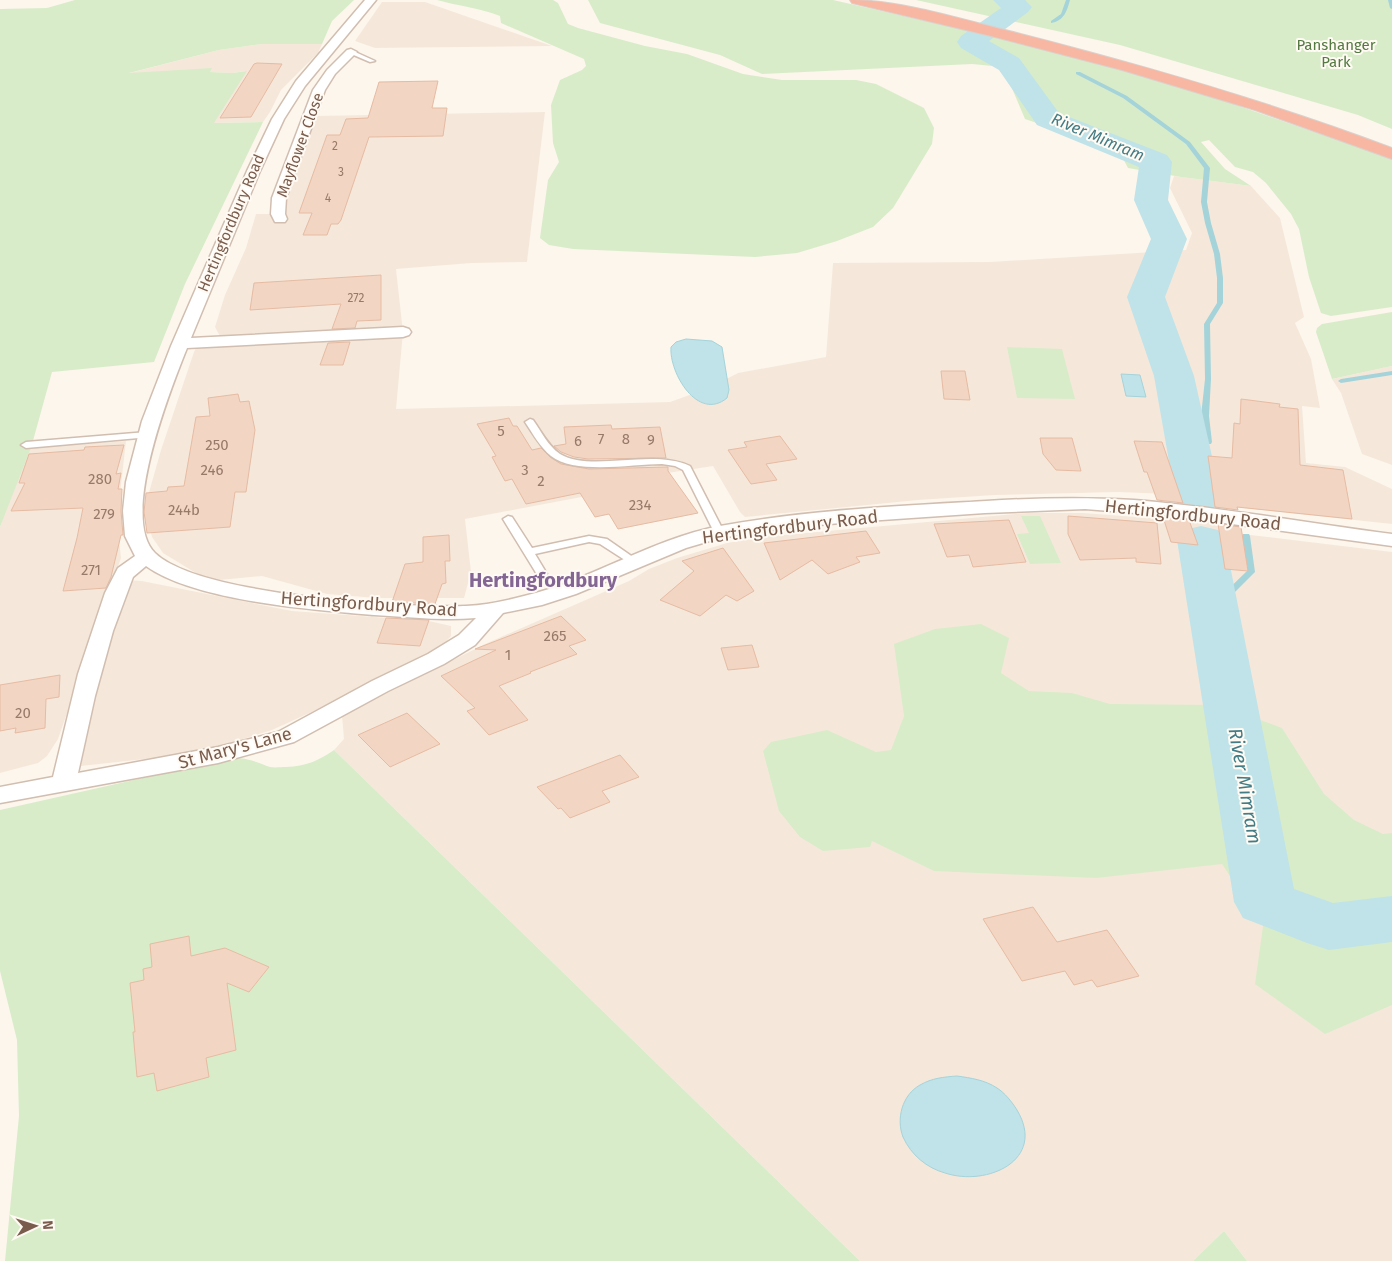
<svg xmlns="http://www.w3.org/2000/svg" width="1392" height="1261" viewBox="0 0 1392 1261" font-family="'Fira Sans',sans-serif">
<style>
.residential{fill:#f5e8da}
.green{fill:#d8ecc9}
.water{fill:#bfe3e8;stroke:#a5d3da}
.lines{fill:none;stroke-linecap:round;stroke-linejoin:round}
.stream{fill:#a5d3da;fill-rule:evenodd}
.river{fill:#bfe3e8;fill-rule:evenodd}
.building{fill:#f3d5c3;stroke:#e6bba3}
.lane-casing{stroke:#d1beb0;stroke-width:3}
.street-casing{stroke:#d1beb0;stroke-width:3}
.highway-casing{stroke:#dad1cd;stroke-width:2}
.lane{fill:#fff;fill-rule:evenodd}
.street{fill:#fff;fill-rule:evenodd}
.highway{fill:#f7b7a3;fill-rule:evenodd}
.labels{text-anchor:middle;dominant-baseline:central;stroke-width:4;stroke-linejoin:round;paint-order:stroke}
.far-number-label{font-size:12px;fill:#987a6a}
.far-park-label{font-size:15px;fill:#537a41;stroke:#fffaf3}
.far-street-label{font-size:15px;fill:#7a5c4d;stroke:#fffaf3}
.number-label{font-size:15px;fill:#987a6a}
.far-water-label{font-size:16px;font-style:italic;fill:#437c86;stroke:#fffaf3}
.street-label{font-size:18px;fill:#7a5c4d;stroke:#fffaf3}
.water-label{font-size:19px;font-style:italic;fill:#437c86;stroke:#fffaf3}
.quarter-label{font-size:20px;font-weight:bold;fill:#846695;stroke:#fffaf3}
</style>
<rect width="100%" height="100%" fill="#fdf6ec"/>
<!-- residential -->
<g class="residential">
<path d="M382,2H425L552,46L375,48L355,41Z"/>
<path d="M262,44H322L318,53L281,90L270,112L263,122L213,123L246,71L232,73L209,72L211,69L126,74L219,50Z"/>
<path d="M545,112L527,262L472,263L396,269L403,332L396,409L670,402L709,388L738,373L826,357L833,263L990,262L1186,250L1192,233L1170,188L1174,176L1251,186L1280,218L1304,317L1295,323L1311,359L1320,408L1302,406L1306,463L1345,467L1392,489V524L1215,505V503L1196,501L1194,495L1118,492L995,495L918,500L745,517L740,512L713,466L622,480L587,496L465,519L471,572L464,598H377L327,594L262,576L209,581L163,553L152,537L147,520L146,503L161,450L194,352L197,346L222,340L215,327L225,295L246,248L256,214H283L281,205L314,116Z"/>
<path d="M1392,366V465L1362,454L1341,393L1332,379Z"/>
<path d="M126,441L117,520L121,558L58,739L47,756L38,763L0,773V527L7,506L31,448Z"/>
<path d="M1027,513H1083L1241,525L1242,534L1392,552V1261H1247L1224,1231L1193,1261H860L334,750L344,739L342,716L485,644L629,581L649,569L677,558L727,543L762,537Z"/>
<path d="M126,580L142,581L292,611L429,621L451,626V636L441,647L318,709L272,730L220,746L172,756L81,766L102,651Z"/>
</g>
<!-- green -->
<g class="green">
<path d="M75,0H354L332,21L322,44H262L219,50L129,73L212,68L210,72L232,73L247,71L214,123L263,122L185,284L154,362L52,372L31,448L0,527V9L47,8Z"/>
<path d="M437,0H553L558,3L568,24L578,28L645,46L687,54L743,74L782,80H856L876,84L924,108L934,128L932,144L893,208L873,227L837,241L797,253L755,257L573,249L549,245L540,238L548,180L559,162L553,143L551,105L560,80L582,70L586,66L584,59L501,23L500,16C480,8 458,6 437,0Z"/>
<path d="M588,0H833L1053,50L1193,90L1392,159V307L1331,316L1321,313L1309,277L1299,229L1291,214L1266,183L1253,172L1235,167L1209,140L1201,142L1225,169L1251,186L1181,177L1128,168L1119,151L1025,119L1003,67L972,64L762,74L720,55L600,23Z"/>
<path d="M916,0H1392V129L1358,115L1120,45Z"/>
<path d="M1392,312V366L1332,379L1316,332L1317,328L1322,324Z"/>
<path d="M1007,347L1062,349L1075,399L1017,398Z"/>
<path d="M1021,516H1040L1061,563L1030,564L1017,534L1029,533Z"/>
<path d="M981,624L1009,638L1001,673L1029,691L1072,693L1110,704L1219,705L1282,728L1324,794L1354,820L1383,834L1392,833V1005L1325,1034L1255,984L1263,926L1222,864L1096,878L934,871L872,841L870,847L823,851L800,837L779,811L763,751L771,742L827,730L876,752L891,750L904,716L894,644L935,629Z"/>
<path d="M334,750L860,1261H5L19,1116L17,1040L0,971V810L232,758C250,758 255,762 270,767C275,768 281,767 286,767C306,766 318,761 334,750Z"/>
<path d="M1224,1231L1247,1261H1193Z"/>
</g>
<!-- water -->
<g class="water">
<path d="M686,339L712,341L722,347L729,390L727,398C698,422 669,373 671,347L676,342Z"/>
<path d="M1121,374L1140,375L1146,397L1126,396Z"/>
<path d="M957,1076C971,1078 985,1080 997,1088C1005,1093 1012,1102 1017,1110C1047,1160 987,1187 945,1173C927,1168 911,1155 903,1137C896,1119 902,1095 920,1085C932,1078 944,1077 957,1076Z"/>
</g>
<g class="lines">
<!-- stream -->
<g class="stream">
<path d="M1066,0H1070C1067,11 1064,21 1051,23V21L1061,14Z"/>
<path d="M1388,0H1392V9L1390,8Z"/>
<path d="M1076,72H1080L1127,96L1190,142L1210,168L1207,202L1211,223L1220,254L1223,278V303L1210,324L1211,379L1209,416L1212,442L1211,444H1205L1204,442L1201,416L1205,379L1204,324L1217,303V278L1214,254L1205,223L1201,202L1204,168L1186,144L1123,98L1076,74Z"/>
<path d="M1392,371V375L1341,383L1338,381L1341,379Z"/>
<path d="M1243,534H1249L1250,536L1255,572L1216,611H1210L1209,609L1210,607L1247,571L1242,536Z"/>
</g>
<!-- river -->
<g class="river">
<path d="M993,0H1025L1032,7L1028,12L989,41L1019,58L1059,113L1167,155L1172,162L1168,200L1187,239L1165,297L1194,376L1222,501L1215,511L1199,515L1183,511L1176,501L1154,376L1127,297L1151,239L1134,200L1139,167L1037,125L999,70L961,48L957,42L961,36L1001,8Z"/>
<path d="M1201,526L1218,530L1225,540L1294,889L1333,903L1392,896V942L1329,950L1307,943L1243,918L1234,902L1177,540L1184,530Z"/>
</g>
</g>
<!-- building -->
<g class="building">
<path d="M257,63L282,64L251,117L220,118L254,64Z"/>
<path d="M438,81L432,108H447L443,136L369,137L341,220L338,224H331L327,235H303L312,213H299L327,135H340L346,119L368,118L379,82Z"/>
<path d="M381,275V320L357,321L355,328L332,329L341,304L250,310L254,283Z"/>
<path d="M350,342L343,365H320L328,343Z"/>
<path d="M941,371H965L970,400L944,399Z"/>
<path d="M238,394L240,402L249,401L255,430L246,492H235L230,527L147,533L144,512L146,493L167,491L168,487L184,486L196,417L210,416L208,398Z"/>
<path d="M1241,399L1280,404L1279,407L1298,409L1300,465L1343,470L1352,519L1237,507L1238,510L1215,507L1208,456L1232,458L1234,423L1240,424Z"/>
<path d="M509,418L513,426H517L532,450L541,448L550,457L561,464L589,469L668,467V471L698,513L618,529L609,514L595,517L580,493L526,504L512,479L505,481L492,457L496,456L477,424Z"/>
<path d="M611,425L612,429L660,427L666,458L588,459L574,457L561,452L554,446L566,444L564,427Z"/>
<path d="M780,436L797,459L766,464L777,480L751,484L728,450L747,447L744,442Z"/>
<path d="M1040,438H1072L1081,471L1056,470L1043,454Z"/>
<path d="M1134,441L1162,442L1183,503L1157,500L1147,472H1144Z"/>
<path d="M124,445L116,474L121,473L118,489H122L121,511L123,535H121L111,577L106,588L63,591L77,538L83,508L11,511L25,483H19L29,454L84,450L85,447Z"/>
<path d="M1068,516L1157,523L1161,564L1136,562V558L1080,560L1068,534Z"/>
<path d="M1163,517L1189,520L1198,545L1171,542Z"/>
<path d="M1009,520L1026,562L973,567L969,555L947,557L934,524Z"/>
<path d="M1218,524L1241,527L1248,571L1225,569Z"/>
<path d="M866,531L880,553L856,557L860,562L828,574L812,560L780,580L764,543Z"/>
<path d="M449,535L450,561H445L446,583L442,584L435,604L392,602L405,564L423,562V537Z"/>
<path d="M723,548L754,591L737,601L726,595L700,616L660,600L694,571L682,561Z"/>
<path d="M561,616L586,640L569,646L577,654L530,672L531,673L499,686L528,720L489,735L467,711L475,708L441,676L496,650L475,649Z"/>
<path d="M386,618L429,620L420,646L377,643Z"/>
<path d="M752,645L759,667L728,670L721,648Z"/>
<path d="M60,675L59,697L46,699L45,728L15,733L16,728L0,731V685Z"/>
<path d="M407,713L440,744L390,767L358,735Z"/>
<path d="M620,755L639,777L602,791L610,802L570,818L561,808L558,809L537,787Z"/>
<path d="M1033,907L1057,942L1107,930L1139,976L1097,987L1092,980L1074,985L1065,971L1022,981L983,919Z"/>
<path d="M189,936L191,956L225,948L269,967L249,992L227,983L236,1050L206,1058L209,1077L157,1091L154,1073L137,1077L133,1032H135L130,983L144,980L143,969L152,967L150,944Z"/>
</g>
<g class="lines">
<!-- lane casing -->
<g class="lane-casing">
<g id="lane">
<path d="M349,51H353L375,61L370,62L349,53Z"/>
<path d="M530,419L533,420C541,431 548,446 560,454C592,473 651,448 690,466L724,532L719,535L714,532L683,470L675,466L662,464C633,464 575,475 551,456C540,447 533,434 525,422Z"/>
<path d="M147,432L152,435L150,437L26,448L21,445L26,442Z"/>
<path d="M508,516L512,517L532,548L589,536L607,539L640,562L635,565L631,564L600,544L589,542L535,554L547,574L546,576H538L503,519Z"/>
</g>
</g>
<!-- street casing -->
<g class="street-casing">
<g id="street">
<path d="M365,0H376L305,86L284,119L260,171L191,338L403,327L409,329L411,332L409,335L403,337L187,348C171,388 119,518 155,553C198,595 403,608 466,606C486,605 505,601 524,596C592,580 651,539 720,526C807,510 898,506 986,501C1035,498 1085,497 1134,500C1221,507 1306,523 1392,534V546L1173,516L1085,509L985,513L852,522L785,528L720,538L686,548L576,594L542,605L503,613L475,645L444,664L388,691L294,742L218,763L0,803V787L53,777L78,674L105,593L118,568L135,556L125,536L123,511L126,482L142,421L171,346L247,171L272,119L296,81ZM146,566C195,601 313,610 374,615C408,617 443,621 476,618L459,635L428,654L372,681L278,732L218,747L78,773L95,696L113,631L133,577Z"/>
<path d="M351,49L357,52L335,74L325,90L286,198L285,214L287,219L285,222H275L271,214L272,198L313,90L327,70L347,50Z"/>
</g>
</g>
<!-- highway casing -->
<g class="highway-casing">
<path id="highway" d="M850,0C901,0 960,19 1009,31C1139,64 1267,101 1392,148V159L1255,110L1122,70L991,36L852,3Z"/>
</g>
<!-- lane -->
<use href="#lane" class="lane"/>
<!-- street -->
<use href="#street" class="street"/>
<!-- highway -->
<use href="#highway" class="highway"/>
</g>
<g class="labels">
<!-- far-number labels -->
<g class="far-number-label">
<text x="335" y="146">2</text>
<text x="341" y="172">3</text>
<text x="328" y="198">4</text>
<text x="356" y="298">272</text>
</g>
<!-- far-park labels -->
<g class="far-park-label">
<text x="1336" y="45">Panshanger<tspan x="1336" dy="17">Park</tspan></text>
</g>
<!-- far-street labels -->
<g class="far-street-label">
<text transform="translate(300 145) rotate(-70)">Mayflower Close</text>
<text transform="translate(231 223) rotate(-67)">Hertingfordbury Road</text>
</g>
<!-- number labels -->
<g class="number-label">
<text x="501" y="431">5</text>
<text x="601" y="439">7</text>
<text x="626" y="439">8</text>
<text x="651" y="440">9</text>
<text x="578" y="441">6</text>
<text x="217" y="445">250</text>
<text x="212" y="470">246</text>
<text x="525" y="470">3</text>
<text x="100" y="479">280</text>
<text x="541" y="481">2</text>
<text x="640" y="505">234</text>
<text x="184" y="510">244b</text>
<text x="104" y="514">279</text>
<text x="91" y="570">271</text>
<text x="555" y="636">265</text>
<text x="508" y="655">1</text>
<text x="23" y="713">20</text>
</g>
<!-- far-water labels -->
<g class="far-water-label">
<text transform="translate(1098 137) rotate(23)">River Mimram</text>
</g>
<!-- street labels -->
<g class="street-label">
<text transform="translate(1193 515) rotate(6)">Hertingfordbury Road</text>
<text transform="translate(790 527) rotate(-7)">Hertingfordbury Road</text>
<text transform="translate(369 604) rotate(4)">Hertingfordbury Road</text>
<text transform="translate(235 748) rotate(-15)">St Mary's Lane</text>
</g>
<!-- water labels -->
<g class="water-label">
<text transform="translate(1245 786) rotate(80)">River Mimram</text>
</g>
<!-- quarter labels -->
<g class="quarter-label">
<text x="543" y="580">Hertingfordbury</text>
</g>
</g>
<!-- north arrow -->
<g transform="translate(35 1226) rotate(86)" stroke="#fffaf3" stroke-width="4" paint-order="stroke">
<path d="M0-4L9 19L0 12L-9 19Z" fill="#7a5c4d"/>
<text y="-8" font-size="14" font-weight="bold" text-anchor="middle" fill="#7a5c4d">N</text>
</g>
</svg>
